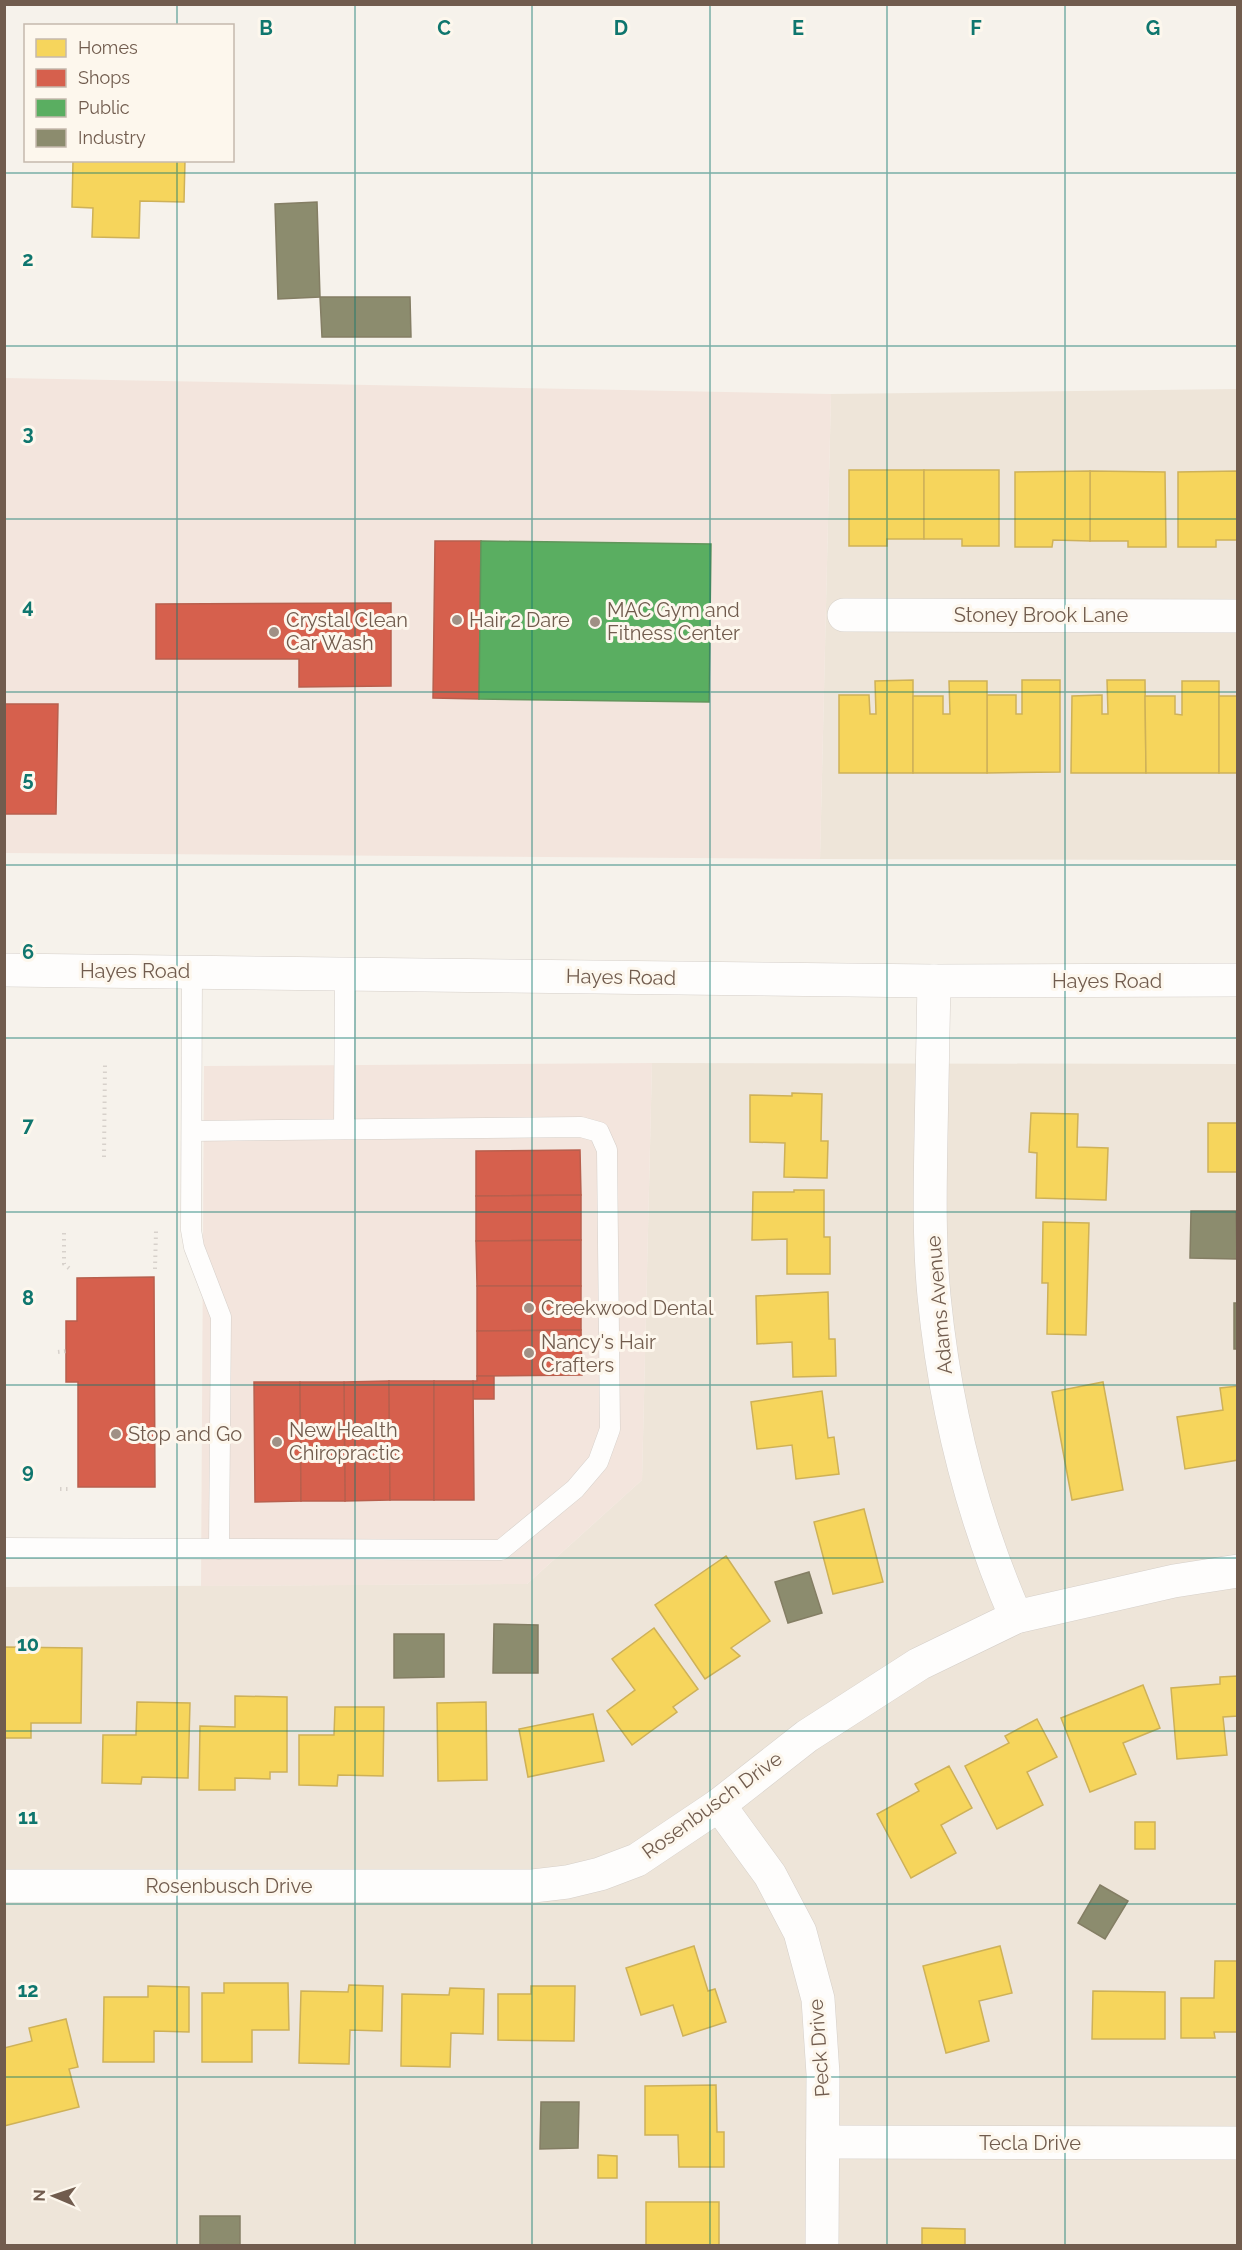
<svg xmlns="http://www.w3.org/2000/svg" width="1242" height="2250" viewBox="0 0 1242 2250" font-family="Raleway,sans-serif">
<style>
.residential{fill:#eee5d9}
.commercial{fill:#f3e5dd}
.homes{fill:#f6d55c;stroke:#ceb158;stroke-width:1.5}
.shops{fill:#d6604d;stroke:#b85f4d;stroke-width:1.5}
.public{fill:#5aae61;stroke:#61955b;stroke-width:1.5}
.industry{fill:#8c8c6e;stroke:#847e64;stroke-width:1.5}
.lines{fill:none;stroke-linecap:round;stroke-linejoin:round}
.lane-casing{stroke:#d5cfc9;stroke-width:21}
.street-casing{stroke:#d5cfc9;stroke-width:34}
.secondary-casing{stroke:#d5cfc9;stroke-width:34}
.path{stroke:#d7d1cb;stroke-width:4;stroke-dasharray:1.5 4.5;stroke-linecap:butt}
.lane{stroke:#fefdfc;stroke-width:20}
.street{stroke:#fefdfc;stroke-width:33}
.secondary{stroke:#fefdfc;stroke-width:33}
.grid{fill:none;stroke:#0f766e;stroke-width:1.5;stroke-opacity:0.55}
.poi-dot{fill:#a09085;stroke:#fdf7ed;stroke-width:2}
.labels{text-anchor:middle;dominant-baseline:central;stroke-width:6;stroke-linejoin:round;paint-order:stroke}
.poi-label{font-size:20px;fill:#715c4e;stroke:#fdf7ed;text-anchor:start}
.street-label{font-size:20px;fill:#715c4e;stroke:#fdf7ed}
.grid-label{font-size:20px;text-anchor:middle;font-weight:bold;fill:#0f766e;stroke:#fdf7ed;stroke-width:6;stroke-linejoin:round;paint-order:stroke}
</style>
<rect width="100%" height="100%" fill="#f6f2eb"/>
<!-- residential -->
<g class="residential">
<path d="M1237,389V860L820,859L831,394Z"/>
<path d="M652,1063L1237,1064V2245H5L4,1587L527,1584L642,1480Z"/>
</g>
<!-- commercial -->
<g class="commercial">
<path d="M5,378L831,394L820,859L5,853Z"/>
<path d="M652,1063L642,1480L527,1584L201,1586L204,1066Z"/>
</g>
<!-- homes -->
<g class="homes">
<path d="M73,160H185L184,202L140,201L139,238L92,237L93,208L72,207Z"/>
<path d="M849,470H924V539H887V546H849Z"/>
<path d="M924,470H999V546H962V539H924Z"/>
<path d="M1090,471L1165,472L1166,547H1128V541H1090Z"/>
<path d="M1090,471V541L1053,540L1052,547H1015V472Z"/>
<path d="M1238,471V540H1216V547H1178V472Z"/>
<path d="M913,680V773H839V695H869L870,714H876L875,681Z"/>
<path d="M1022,680H1060V772L987,773V695H1016V714H1022Z"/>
<path d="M1107,680H1145L1146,773H1071L1072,696L1102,695V714H1108Z"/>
<path d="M949,681H987V773H913V696H943V714H950Z"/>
<path d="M1182,681H1219V773H1146L1145,696H1175V714L1182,715Z"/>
<rect x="1219" y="696" width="19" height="77"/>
<path d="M792,1093L822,1094L821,1141H828L827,1178L784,1177L785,1143L750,1142V1095L792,1096Z"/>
<path d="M1031,1113L1078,1114L1077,1147L1108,1148L1106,1200L1036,1198L1037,1153L1029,1152Z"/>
<rect x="1208" y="1123" width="30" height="49"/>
<path d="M794,1190H824V1237H830V1274H787V1239L752,1240L753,1192H794Z"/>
<path d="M1043,1222L1089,1223L1086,1335L1047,1334L1048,1283H1042Z"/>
<path d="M828,1292L829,1339H835L836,1376L793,1377L792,1342L757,1344L756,1296Z"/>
<path d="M1103,1382L1123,1490L1072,1500L1052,1392Z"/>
<path d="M1238,1386V1460L1185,1469L1177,1417L1223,1410L1220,1388Z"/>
<path d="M822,1391L828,1438L834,1437L839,1474L796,1479L792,1445L757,1449L751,1402Z"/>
<path d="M864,1509L883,1582L833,1594L814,1522Z"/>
<path d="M726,1556L770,1621L731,1648L740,1656L705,1679L655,1605Z"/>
<path d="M654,1628L698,1689L673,1707L677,1712L632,1745L607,1711L635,1690L612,1659Z"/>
<path d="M4,1647L82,1648L81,1723H31V1738H4Z"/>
<path d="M1238,1676V1716L1223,1717L1227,1755L1177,1759L1171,1688L1220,1684V1677Z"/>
<path d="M1143,1685L1160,1728L1123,1743L1136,1774L1090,1792L1061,1718Z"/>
<path d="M235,1696L287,1697V1772H270V1779L235,1778V1790H199L200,1726L235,1727Z"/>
<path d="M137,1702L190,1703L188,1778L142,1777L141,1784L102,1783L103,1735H136Z"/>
<path d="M486,1702L487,1780L438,1781L437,1703Z"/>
<path d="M335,1707H384L383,1776L338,1775L337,1786L299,1785V1735H334Z"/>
<path d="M593,1714L604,1761L528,1777L519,1729Z"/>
<path d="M1037,1719L1057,1757L1027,1772L1043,1805L997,1829L965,1766L1009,1743L1005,1736Z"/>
<path d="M949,1766L972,1808L941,1825L956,1853L911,1878L877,1814L919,1791L915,1784Z"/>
<rect x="1135" y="1822" width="20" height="27"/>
<path d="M694,1946L708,1991L715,1989L726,2022L683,2036L673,2005L641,2015L626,1968Z"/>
<path d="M1000,1946L1012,1993L979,2001L989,2041L946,2053L923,1966Z"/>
<path d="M1215,1961H1238V2032H1214L1215,2038H1181V1998H1214Z"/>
<path d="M224,1983H288L289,2030H252V2062H202V1993H224Z"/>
<path d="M349,1985L383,1986L382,2031L350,2030L349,2064L299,2063L301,1991L348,1992Z"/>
<path d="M148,1986L189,1987V2032L154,2031V2062H103L104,1997H148Z"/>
<path d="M531,1986H575L574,2041L498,2040V1994H531Z"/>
<path d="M450,1988L484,1989L483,2034L451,2033L450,2067L401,2066L402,1994L449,1995Z"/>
<path d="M1093,1991L1165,1992V2039H1092Z"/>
<path d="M66,2019L78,2067L69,2069L79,2107L4,2126V2048L32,2041L29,2028Z"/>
<path d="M716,2085L717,2132H724V2167H679L678,2135H645V2086Z"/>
<path d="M598,2155L617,2156V2178H598Z"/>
<rect x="646" y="2202" width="73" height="44"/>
<path d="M922,2228L965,2229V2246H922Z"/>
</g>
<!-- shops -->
<g class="shops">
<path d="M435,541H481L479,699L433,698Z"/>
<path d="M391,603V686L299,687V659H156V604Z"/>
<path d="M4,704H58L56,814H4Z"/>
<path d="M580,1150L581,1195L476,1196V1151Z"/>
<path d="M581,1195V1240L476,1241V1196Z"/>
<path d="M581,1240V1286H477L476,1241Z"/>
<path d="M154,1277L155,1487H78V1382H66V1321H77V1278Z"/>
<path d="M477,1286H581V1330L477,1331Z"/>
<path d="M581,1330L582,1375L477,1376V1331Z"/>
<path d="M477,1376H494V1399H473V1381H477Z"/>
<path d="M389,1381L390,1500L345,1501L344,1382Z"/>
<path d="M389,1381H434V1500H390Z"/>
<path d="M434,1381H473L474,1500H434Z"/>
<path d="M254,1382H300L301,1501L255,1502Z"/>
<path d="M300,1382H344L345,1501H301Z"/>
</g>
<!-- public -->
<path class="public" d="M481,541L711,544L709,702L479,699Z"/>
<!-- industry -->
<g class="industry">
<path d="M317,202L320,297L278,299L275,204Z"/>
<path d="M320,297H410L411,337H322Z"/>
<path d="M1191,1211H1236L1237,1259L1190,1258Z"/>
<rect x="1234" y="1303" width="4" height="46"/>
<path d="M809,1572L822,1613L788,1623L775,1582Z"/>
<path d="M494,1624L538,1625V1673H493Z"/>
<path d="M394,1634H444V1677L394,1678Z"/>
<path d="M1100,1885L1128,1901L1105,1939L1078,1923Z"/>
<path d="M541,2102H579L578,2148L540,2149Z"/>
<rect x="200" y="2216" width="40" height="30"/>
</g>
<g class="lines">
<!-- lane casing -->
<g class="lane-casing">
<g id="lane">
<path d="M192,971L191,1230L194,1247L221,1317L219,1549"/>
<path d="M344,1129L345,974"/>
<path d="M4,1548L501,1550L575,1489L598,1462L610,1429L607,1150L599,1132L581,1127L192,1131"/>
</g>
</g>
<!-- street casing -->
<g class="street-casing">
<g id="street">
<path d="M844,615L1238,616"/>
<path d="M934,981C933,1033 932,1085 931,1136C930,1189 929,1243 934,1296C945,1408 971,1514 1016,1617"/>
<path d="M719,1805L770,1875L800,1932L818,1999L823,2074L822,2246"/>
<path d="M4,1886H533L567,1882L600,1874L637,1860L719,1805L807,1736L919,1664L1016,1617L1174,1581L1238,1571"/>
<path d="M823,2142L1238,2143"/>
</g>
</g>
<!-- secondary casing -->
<g class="secondary-casing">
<path id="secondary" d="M4,970L934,981L1238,980"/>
</g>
<!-- path -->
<g class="path">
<path d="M104,1157L105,1063"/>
<path d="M64,1233V1264L70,1269"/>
<path d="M155,1269L156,1231"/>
<path d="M58,1352L67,1351"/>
<path d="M60,1489H70"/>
</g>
<!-- lane -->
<use href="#lane" class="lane"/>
<!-- street -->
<use href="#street" class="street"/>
<!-- secondary -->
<use href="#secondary" class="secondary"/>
</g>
<!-- grid -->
<path class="grid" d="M177,4V26M355,4V2246M532,4V2246M710,4V2246M887,4V2246M1065,4V2246M177,160V2246M4,173H1238M4,346H1238M4,519H1238M4,692H1238M4,865H1238M4,1038H1238M4,1212H1238M4,1385H1238M4,1558H1238M4,1731H1238M4,1904H1238M4,2077H1238"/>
<!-- markers -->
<g class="poi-dot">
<circle cx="457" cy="620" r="6"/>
<circle cx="595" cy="622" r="6"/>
<circle cx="274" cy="632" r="6"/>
<circle cx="529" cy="1308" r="6"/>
<circle cx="529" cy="1353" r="6"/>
<circle cx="116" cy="1434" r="6"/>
<circle cx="277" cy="1442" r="6"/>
</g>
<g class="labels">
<!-- poi labels -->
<g class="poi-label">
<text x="607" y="610">MAC Gym and<tspan x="607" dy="23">Fitness Center</tspan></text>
<text x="286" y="620">Crystal Clean<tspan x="286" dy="23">Car Wash</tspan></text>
<text x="469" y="620">Hair 2 Dare</text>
<text x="541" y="1308">Creekwood Dental</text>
<text x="541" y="1342">Nancy's Hair<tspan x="541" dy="23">Crafters</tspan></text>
<text x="289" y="1430">New Health<tspan x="289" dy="23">Chiropractic</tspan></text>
<text x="128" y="1434">Stop and Go</text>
</g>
<!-- street labels -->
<g class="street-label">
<text x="1041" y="615">Stoney Brook Lane</text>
<text x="135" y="971">Hayes Road</text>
<text transform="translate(621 977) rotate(1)">Hayes Road</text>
<text x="1107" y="981">Hayes Road</text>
<text transform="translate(939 1305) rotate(-95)">Adams Avenue</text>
<text transform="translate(712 1805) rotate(-36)">Rosenbusch Drive</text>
<text x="229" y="1886">Rosenbusch Drive</text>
<text transform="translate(819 2048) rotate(-94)">Peck Drive</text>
<text x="1030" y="2143">Tecla Drive</text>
</g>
</g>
<g class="grid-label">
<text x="266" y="35">B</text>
<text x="444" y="35">C</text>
<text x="621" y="35">D</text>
<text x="798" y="35">E</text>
<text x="976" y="35">F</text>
<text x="1153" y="35">G</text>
<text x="28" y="266">2</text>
<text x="28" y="440">3</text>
<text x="28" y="613">4</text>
<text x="28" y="786">5</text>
<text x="28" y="959">6</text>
<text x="28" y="1132">7</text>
<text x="28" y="1305">8</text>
<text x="28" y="1478">9</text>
<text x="28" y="1651">10</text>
<text x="28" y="1824">11</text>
<text x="28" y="1997">12</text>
</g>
<!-- border -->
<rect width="1242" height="2250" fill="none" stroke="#715c4e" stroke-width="12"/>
<!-- legend -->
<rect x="24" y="24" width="210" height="138" fill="#fdf7ed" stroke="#c5b9ad" stroke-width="1.5"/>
<rect x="36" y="39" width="30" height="18" fill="#f6d55c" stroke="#c5b9ad" stroke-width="1.5"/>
<text x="78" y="54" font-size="18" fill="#715c4e">Homes</text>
<rect x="36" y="69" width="30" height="18" fill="#d6604d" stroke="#c5b9ad" stroke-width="1.5"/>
<text x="78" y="84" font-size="18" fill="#715c4e">Shops</text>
<rect x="36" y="99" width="30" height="18" fill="#5aae61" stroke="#c5b9ad" stroke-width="1.5"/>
<text x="78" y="114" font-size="18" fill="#715c4e">Public</text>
<rect x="36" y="129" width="30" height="18" fill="#8c8c6e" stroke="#c5b9ad" stroke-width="1.5"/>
<text x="78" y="144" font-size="18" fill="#715c4e">Industry</text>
<!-- north arrow -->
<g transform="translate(54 2196) rotate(272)" stroke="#fdf7ed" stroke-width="4.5" paint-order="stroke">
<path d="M0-4.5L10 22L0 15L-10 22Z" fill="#715c4e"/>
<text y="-9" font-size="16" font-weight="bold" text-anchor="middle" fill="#715c4e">N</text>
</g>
</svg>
